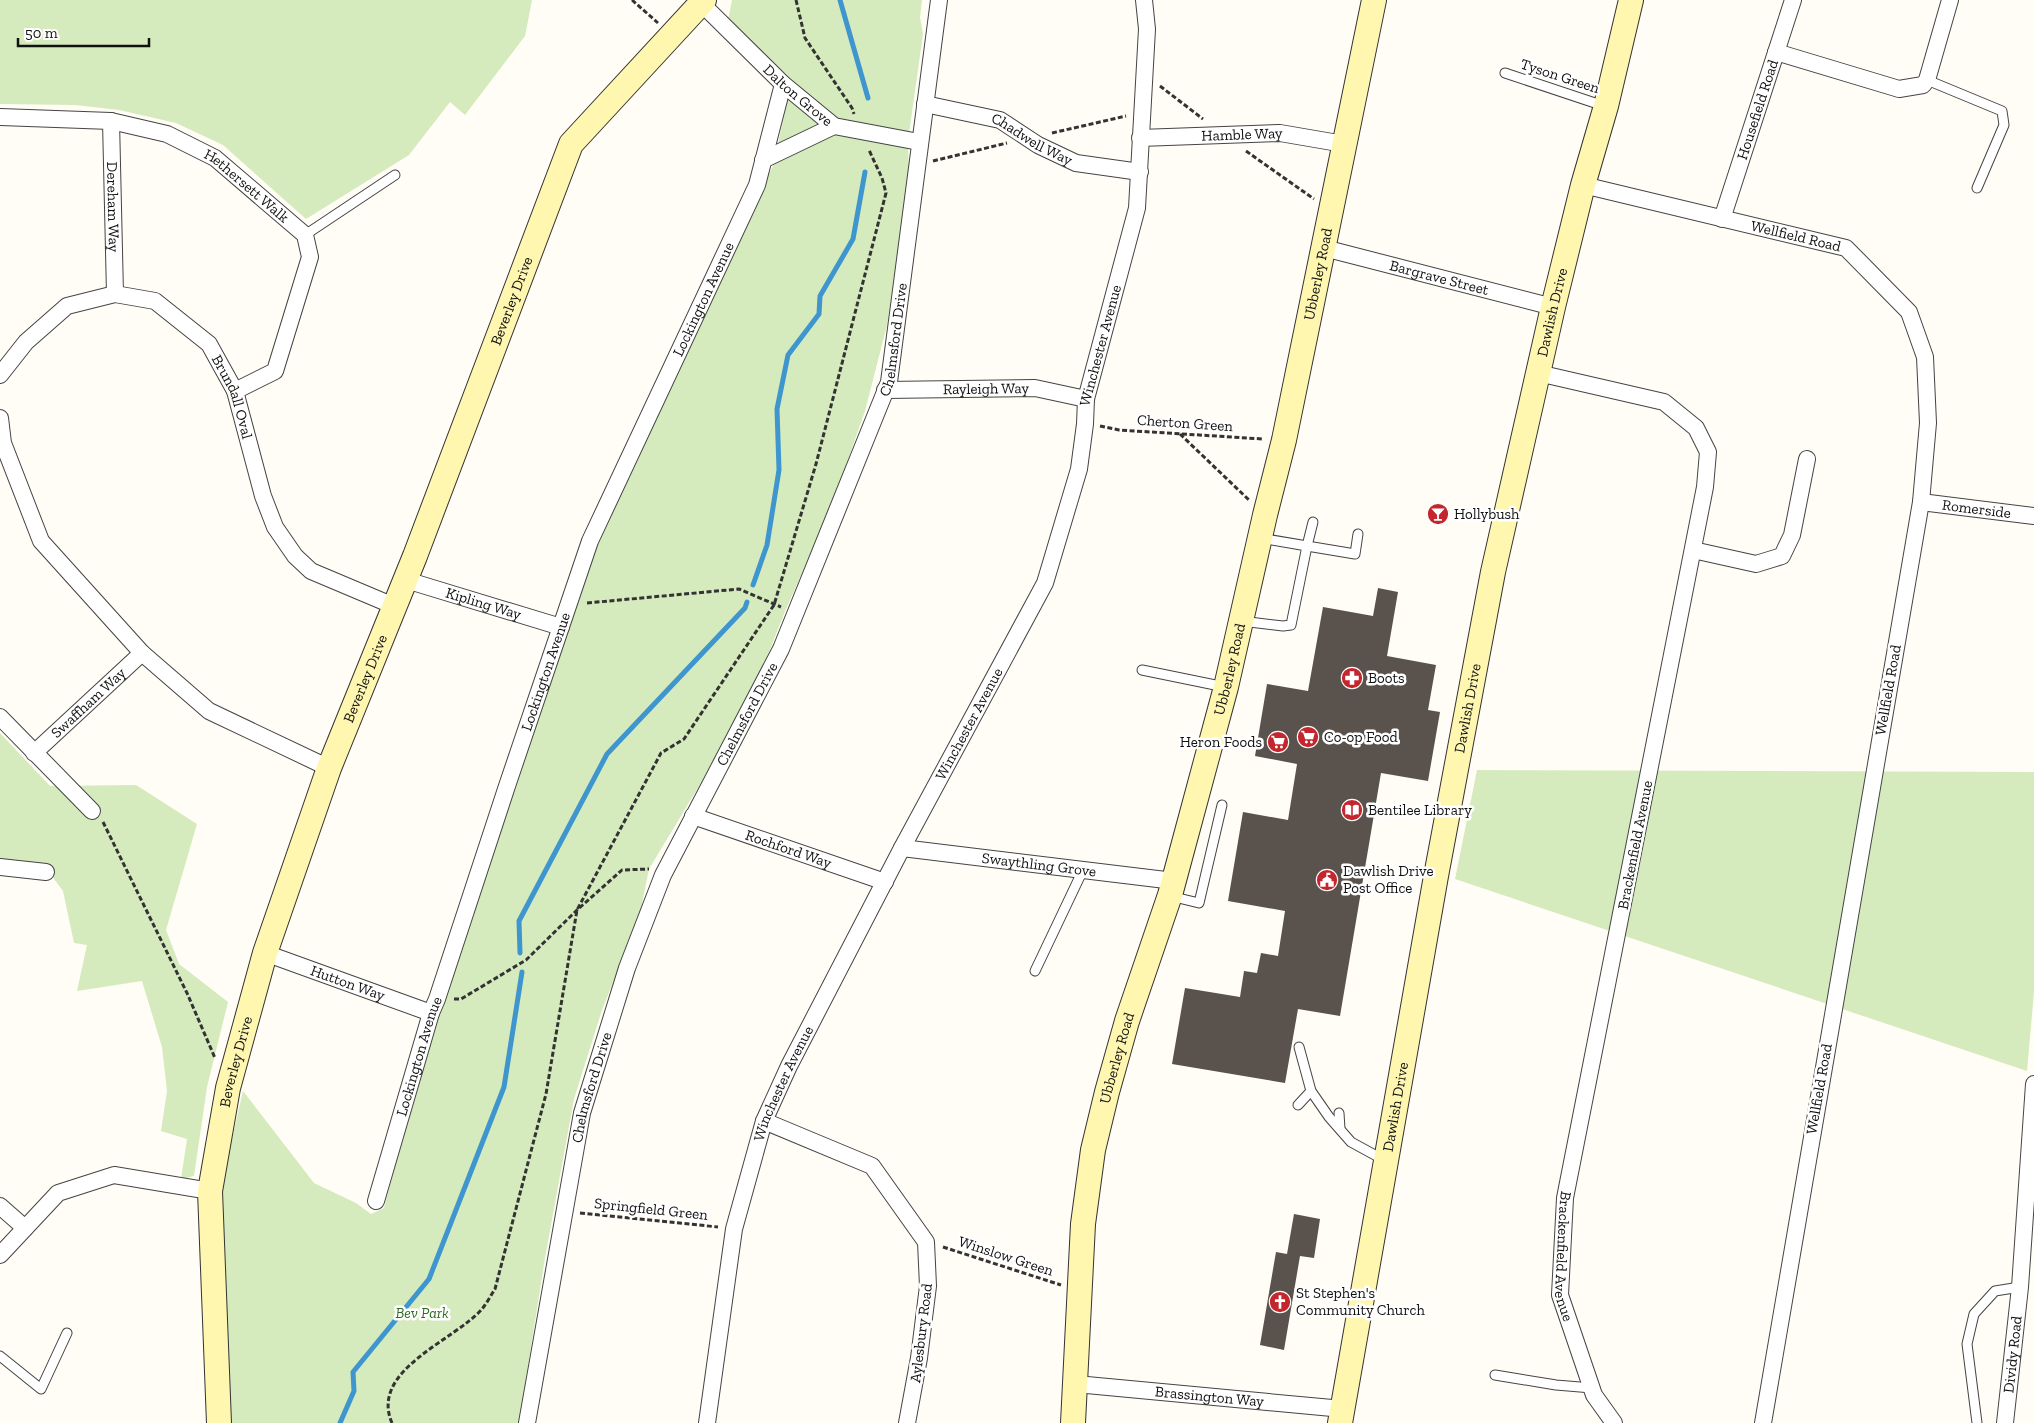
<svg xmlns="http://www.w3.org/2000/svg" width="2034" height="1423" viewBox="0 0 2034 1423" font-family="'Zilla Slab',serif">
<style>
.green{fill:#d5ebbd}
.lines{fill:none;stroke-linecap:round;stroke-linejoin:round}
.stream{stroke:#3f96cf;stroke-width:5}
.building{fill:#5a524d}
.lane-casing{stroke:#444;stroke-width:11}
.street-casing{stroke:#444;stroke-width:18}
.secondary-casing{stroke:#333;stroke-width:26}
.path{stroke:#333;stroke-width:3;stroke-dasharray:5 2.5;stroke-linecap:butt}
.lane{stroke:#fff;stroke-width:9}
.street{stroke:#fff;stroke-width:16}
.secondary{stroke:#fff6b0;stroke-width:24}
.labels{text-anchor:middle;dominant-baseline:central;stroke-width:5;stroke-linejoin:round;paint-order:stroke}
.street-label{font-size:15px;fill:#111;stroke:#fff}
.poi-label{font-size:15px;fill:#111;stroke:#fff;text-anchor:start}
.park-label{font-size:15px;font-style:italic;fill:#2f6b1f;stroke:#fff}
</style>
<rect width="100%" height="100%" fill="#fffdf5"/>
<!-- green -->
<g class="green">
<path d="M0,0H532L525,36L465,115L450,102L409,155L306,219L223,145L176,123L119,110L75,105L0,104Z"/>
<path d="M732,0H922L920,17L923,34L908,141L909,175L887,325L865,411L830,510L786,609L759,677L699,786L649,869L640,914L602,1010L574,1099L545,1258L519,1423H228L220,1191L243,1091L314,1183L356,1203L371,1214L384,1208L416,1085L443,999L609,510L753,204L773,166L792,80L728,20Z"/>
<path d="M0,733L50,786L136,785L197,824L166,930L179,964L228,1002L207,1087L194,1176L181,1179L187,1139L161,1131L167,1091L162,1047L142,981L77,991L87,945L74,943L63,891L48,871L0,864Z"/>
<path d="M1477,770L2034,772V992L2027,1071L1455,879Z"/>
</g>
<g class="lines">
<!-- stream -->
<g class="stream">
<path d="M840,0L868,98"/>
<path d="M753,585L767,545L779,470L777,409L788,355L819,314L820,296L853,239L865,172"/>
<path d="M520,953L519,921L607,754L745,608L747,602"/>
<path d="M340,1423L354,1391L353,1372L429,1279L504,1087L522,972"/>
</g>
</g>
<!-- building -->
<g class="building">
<path d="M1378,588L1398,592L1387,656L1436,665L1428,710L1440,712L1428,781L1381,773L1340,1016L1298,1009L1285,1083L1172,1064L1185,988L1240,997L1244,971L1257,973L1261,953L1278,956L1285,911L1228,901L1243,812L1288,820L1297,764L1255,756L1267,684L1308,691L1323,607L1373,616Z"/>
<path d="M1294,1214L1320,1219L1314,1258L1300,1256L1284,1350L1260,1345L1276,1252L1287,1254Z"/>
</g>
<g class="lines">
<!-- lane casing -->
<g class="lane-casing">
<g id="lane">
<path d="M1505,73L1604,106"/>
<path d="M1927,80L2002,111L2004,125L1977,188"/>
<path d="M305,235L395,175"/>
<path d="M1313,522L1307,546L1355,554L1358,534"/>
<path d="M1241,621L1283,626L1291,625L1307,546L1260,538"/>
<path d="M1142,670L1225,687"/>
<path d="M1170,896L1199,903L1222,805"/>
<path d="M1035,971L1083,870"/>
<path d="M1299,1047L1311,1091L1329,1117L1351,1142L1384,1160"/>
<path d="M1298,1105L1311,1091"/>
<path d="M1339,1113L1340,1129"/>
<path d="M0,1356L41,1389L67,1333"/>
<path d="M1495,1375L1556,1385L1592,1388"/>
<path d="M1977,1423L1967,1344L1974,1314L1995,1291L2020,1287"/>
</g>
</g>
<!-- street casing -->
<g class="street-casing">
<g id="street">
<path id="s1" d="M701,3L783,84L834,126L919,142"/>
<path d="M1776,52L1899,89L1923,85L1927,80L1950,0"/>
<path id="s2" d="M925,104L1000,120L1038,145L1076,163L1140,172"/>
<path id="s3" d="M0,117L111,121L167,134L215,158L305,235L310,257L275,371L235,391"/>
<path id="s4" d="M111,121L115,294"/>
<path id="s5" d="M1140,138L1280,133L1344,144"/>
<path d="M763,160L834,126"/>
<path id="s6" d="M1583,185L1846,248L1909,312L1925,357L1928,423L1921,502L1763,1423"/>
<path id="s7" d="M1722,219L1793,0"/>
<path id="s8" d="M1324,248L1553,307"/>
<path id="s9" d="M1538,373L1664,402L1696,428L1708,452L1705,487L1565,1198L1560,1295L1594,1395L1614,1423"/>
<path id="s10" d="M0,375L26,342L67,306L115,294L155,301L209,344L235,391L263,496L275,527L295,556L311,571L394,606"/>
<path id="s11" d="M885,390L1035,388L1086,399"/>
<path d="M0,418L3,443L41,541L142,653L209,711L329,768"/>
<path id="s12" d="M1921,502L2034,516"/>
<path d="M1693,550L1756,564L1782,556L1792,535L1807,459"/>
<path id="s13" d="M406,580L561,627"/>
<path d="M0,717L92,811"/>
<path id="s14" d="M34,753L142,653"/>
<path id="s15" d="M693,816L885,882"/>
<path id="s16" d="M902,848L1174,881"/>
<path d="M0,867L46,872"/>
<path id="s17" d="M265,953L431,1013"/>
<path d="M764,1121L872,1166L926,1242L928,1286L919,1358L907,1423"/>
<path id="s18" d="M376,1201L431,1013L437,999L507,786L590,541L757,185L783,84"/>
<path d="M0,1206L25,1228"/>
<path d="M0,1255L58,1193L114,1175L210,1191"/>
<path id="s19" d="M1076,1384L1343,1409"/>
<path id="s20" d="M527,1423L582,1113L627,968L663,875L781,649L889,382L939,0"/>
<path id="s21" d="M707,1423L734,1229L764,1121L789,1066L902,848L1045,583L1079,469L1085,424L1086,399L1137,208L1147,29L1144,0"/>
<path id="s22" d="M2005,1423L2020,1287L2034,1084"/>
</g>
</g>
<!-- secondary casing -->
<g class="secondary-casing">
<g id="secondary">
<path id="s23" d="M219,1423L210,1191L228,1088L265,953L329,768L415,556L571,144L704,0"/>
<path id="s24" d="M1073,1423L1083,1224L1093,1150L1107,1092L1127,1021L1170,895L1226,687L1265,515L1284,440L1374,0"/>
<path id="s25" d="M1340,1423L1436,876L1493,572L1553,307L1583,185L1606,106L1631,0"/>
</g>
</g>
<!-- path -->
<g class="path">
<path d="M632,0L658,23"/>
<path d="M796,0L805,38L852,108L854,114"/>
<path d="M1160,86L1203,119"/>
<path d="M1052,133L1126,116"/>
<path d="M1246,151L1314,199"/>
<path d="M933,161L1007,143"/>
<path d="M1100,426L1119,430L1263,439"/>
<path d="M1180,434L1249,500"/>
<path d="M587,603L739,589L781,607"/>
<path d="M103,822L187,993L215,1058"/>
<path d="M454,999H461L526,960L577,910L622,870L649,869"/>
<path d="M580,1213L718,1227"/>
<path d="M943,1247L1061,1285"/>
<path d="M392,1423C369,1370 454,1341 482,1309C487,1303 491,1295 495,1289L546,1094L577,910L661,753L684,739L774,605L816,464L886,193L882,178L869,150"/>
</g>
<!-- lane -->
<use href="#lane" class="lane"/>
<!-- street -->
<use href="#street" class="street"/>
<!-- secondary -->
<use href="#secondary" class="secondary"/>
</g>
<!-- icons -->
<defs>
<g id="bar-disc" transform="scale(1.125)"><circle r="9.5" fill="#c4262e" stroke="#fff"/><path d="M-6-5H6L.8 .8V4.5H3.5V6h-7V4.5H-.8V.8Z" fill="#fff"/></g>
<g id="pharmacy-disc" transform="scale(1.125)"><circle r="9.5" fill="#c4262e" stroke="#fff"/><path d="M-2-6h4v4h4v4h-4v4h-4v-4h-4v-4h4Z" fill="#fff"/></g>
<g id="supermarket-disc" transform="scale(1.125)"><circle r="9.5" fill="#c4262e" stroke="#fff"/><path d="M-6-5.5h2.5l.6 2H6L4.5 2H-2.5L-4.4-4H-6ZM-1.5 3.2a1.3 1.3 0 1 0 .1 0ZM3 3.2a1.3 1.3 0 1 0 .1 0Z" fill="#fff"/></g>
<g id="library-disc" transform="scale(1.125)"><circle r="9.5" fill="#c4262e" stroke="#fff"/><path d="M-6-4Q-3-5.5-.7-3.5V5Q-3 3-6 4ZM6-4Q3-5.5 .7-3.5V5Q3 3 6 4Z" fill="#fff"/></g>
<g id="civic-disc" transform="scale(1.125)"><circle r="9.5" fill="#c4262e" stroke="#fff"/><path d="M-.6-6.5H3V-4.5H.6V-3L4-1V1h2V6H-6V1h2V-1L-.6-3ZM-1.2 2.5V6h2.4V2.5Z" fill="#fff"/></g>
<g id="church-disc" transform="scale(1.125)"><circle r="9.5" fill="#c4262e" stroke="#fff"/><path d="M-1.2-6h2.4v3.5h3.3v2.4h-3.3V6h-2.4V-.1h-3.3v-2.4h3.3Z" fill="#fff"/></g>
</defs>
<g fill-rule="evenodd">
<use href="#bar-disc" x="1438" y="514"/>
<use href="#pharmacy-disc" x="1352" y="678"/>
<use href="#supermarket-disc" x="1308" y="737"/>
<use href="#supermarket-disc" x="1278" y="742"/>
<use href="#library-disc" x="1352" y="810"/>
<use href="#civic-disc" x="1327" y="880"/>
<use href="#church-disc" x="1280" y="1302"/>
</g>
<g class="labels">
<!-- street labels -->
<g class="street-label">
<text transform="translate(1560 76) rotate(18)">Tyson Green</text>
<text stroke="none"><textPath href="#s1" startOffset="134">Dalton Grove</textPath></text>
<text stroke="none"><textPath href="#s7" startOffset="115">Housefield Road</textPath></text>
<text stroke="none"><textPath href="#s5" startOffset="102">Hamble Way</textPath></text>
<text stroke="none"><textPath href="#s2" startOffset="114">Chadwell Way</textPath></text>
<text stroke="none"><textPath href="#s3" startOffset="264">Hethersett Walk</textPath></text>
<text stroke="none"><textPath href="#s4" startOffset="86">Dereham Way</textPath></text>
<text stroke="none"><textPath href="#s6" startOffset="219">Wellfield Road</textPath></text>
<text stroke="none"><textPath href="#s24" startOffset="1179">Ubberley Road</textPath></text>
<text stroke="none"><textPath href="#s8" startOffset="119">Bargrave Street</textPath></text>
<text stroke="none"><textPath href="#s18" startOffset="961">Lockington Avenue</textPath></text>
<text stroke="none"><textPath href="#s23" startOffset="1174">Beverley Drive</textPath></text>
<text stroke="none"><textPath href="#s25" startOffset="1131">Dawlish Drive</textPath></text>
<text stroke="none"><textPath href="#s20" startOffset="1152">Chelmsford Drive</textPath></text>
<text stroke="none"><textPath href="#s21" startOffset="1160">Winchester Avenue</textPath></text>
<text stroke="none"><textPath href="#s11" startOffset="101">Rayleigh Way</textPath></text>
<text stroke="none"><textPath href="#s10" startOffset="314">Brundall Oval</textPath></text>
<text transform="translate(1185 423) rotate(4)">Cherton Green</text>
<text stroke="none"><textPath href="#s12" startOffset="56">Romerside</textPath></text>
<text stroke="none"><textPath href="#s13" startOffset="81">Kipling Way</textPath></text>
<text stroke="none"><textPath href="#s24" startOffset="774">Ubberley Road</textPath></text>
<text stroke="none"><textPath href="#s18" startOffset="556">Lockington Avenue</textPath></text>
<text stroke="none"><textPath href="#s23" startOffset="769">Beverley Drive</textPath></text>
<text transform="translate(1888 690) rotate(-80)">Wellfield Road</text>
<text stroke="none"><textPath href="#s14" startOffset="74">Swaffham Way</textPath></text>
<text stroke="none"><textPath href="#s25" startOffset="726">Dawlish Drive</textPath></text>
<text stroke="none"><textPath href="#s20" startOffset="748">Chelmsford Drive</textPath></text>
<text stroke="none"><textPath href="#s21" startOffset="755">Winchester Avenue</textPath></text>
<text transform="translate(1635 845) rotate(-79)">Brackenfield Avenue</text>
<text stroke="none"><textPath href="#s15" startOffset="101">Rochford Way</textPath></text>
<text stroke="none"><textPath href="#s16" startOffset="138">Swaythling Grove</textPath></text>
<text stroke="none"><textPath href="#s17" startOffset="88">Hutton Way</textPath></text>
<text stroke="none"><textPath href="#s18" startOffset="151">Lockington Avenue</textPath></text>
<text stroke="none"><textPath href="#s24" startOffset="369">Ubberley Road</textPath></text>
<text stroke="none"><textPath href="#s23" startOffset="364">Beverley Drive</textPath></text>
<text stroke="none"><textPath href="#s21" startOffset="350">Winchester Avenue</textPath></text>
<text stroke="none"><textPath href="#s20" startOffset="342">Chelmsford Drive</textPath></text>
<text transform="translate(1819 1089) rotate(-80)">Wellfield Road</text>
<text stroke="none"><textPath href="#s25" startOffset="321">Dawlish Drive</textPath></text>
<text transform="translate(651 1209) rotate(6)">Springfield Green</text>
<text transform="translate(1006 1256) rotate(18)">Winslow Green</text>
<text stroke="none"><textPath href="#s9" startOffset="1016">Brackenfield Avenue</textPath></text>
<text transform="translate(921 1333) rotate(-83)">Aylesbury Road</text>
<text stroke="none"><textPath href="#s22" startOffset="69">Dividy Road</textPath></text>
<text stroke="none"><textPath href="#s19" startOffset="134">Brassington Way</textPath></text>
</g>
<!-- poi labels -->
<g class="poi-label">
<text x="1454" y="514">Hollybush</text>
<text x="1368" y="678">Boots</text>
<text x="1324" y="737">Co-op Food</text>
<text x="1262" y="742" text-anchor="end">Heron Foods</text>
<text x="1368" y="810">Bentilee Library</text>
<text x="1343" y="871">Dawlish Drive<tspan x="1343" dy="17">Post Office</tspan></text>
<text x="1296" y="1293">St Stephen's<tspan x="1296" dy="17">Community Church</tspan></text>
</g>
<!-- park labels -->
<g class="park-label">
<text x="422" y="1313">Bev Park</text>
</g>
</g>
<!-- scale -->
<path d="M18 38v8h131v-8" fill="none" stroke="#111111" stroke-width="2.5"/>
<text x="25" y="38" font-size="15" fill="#111111" stroke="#ffffff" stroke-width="4" paint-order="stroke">50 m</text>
</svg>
